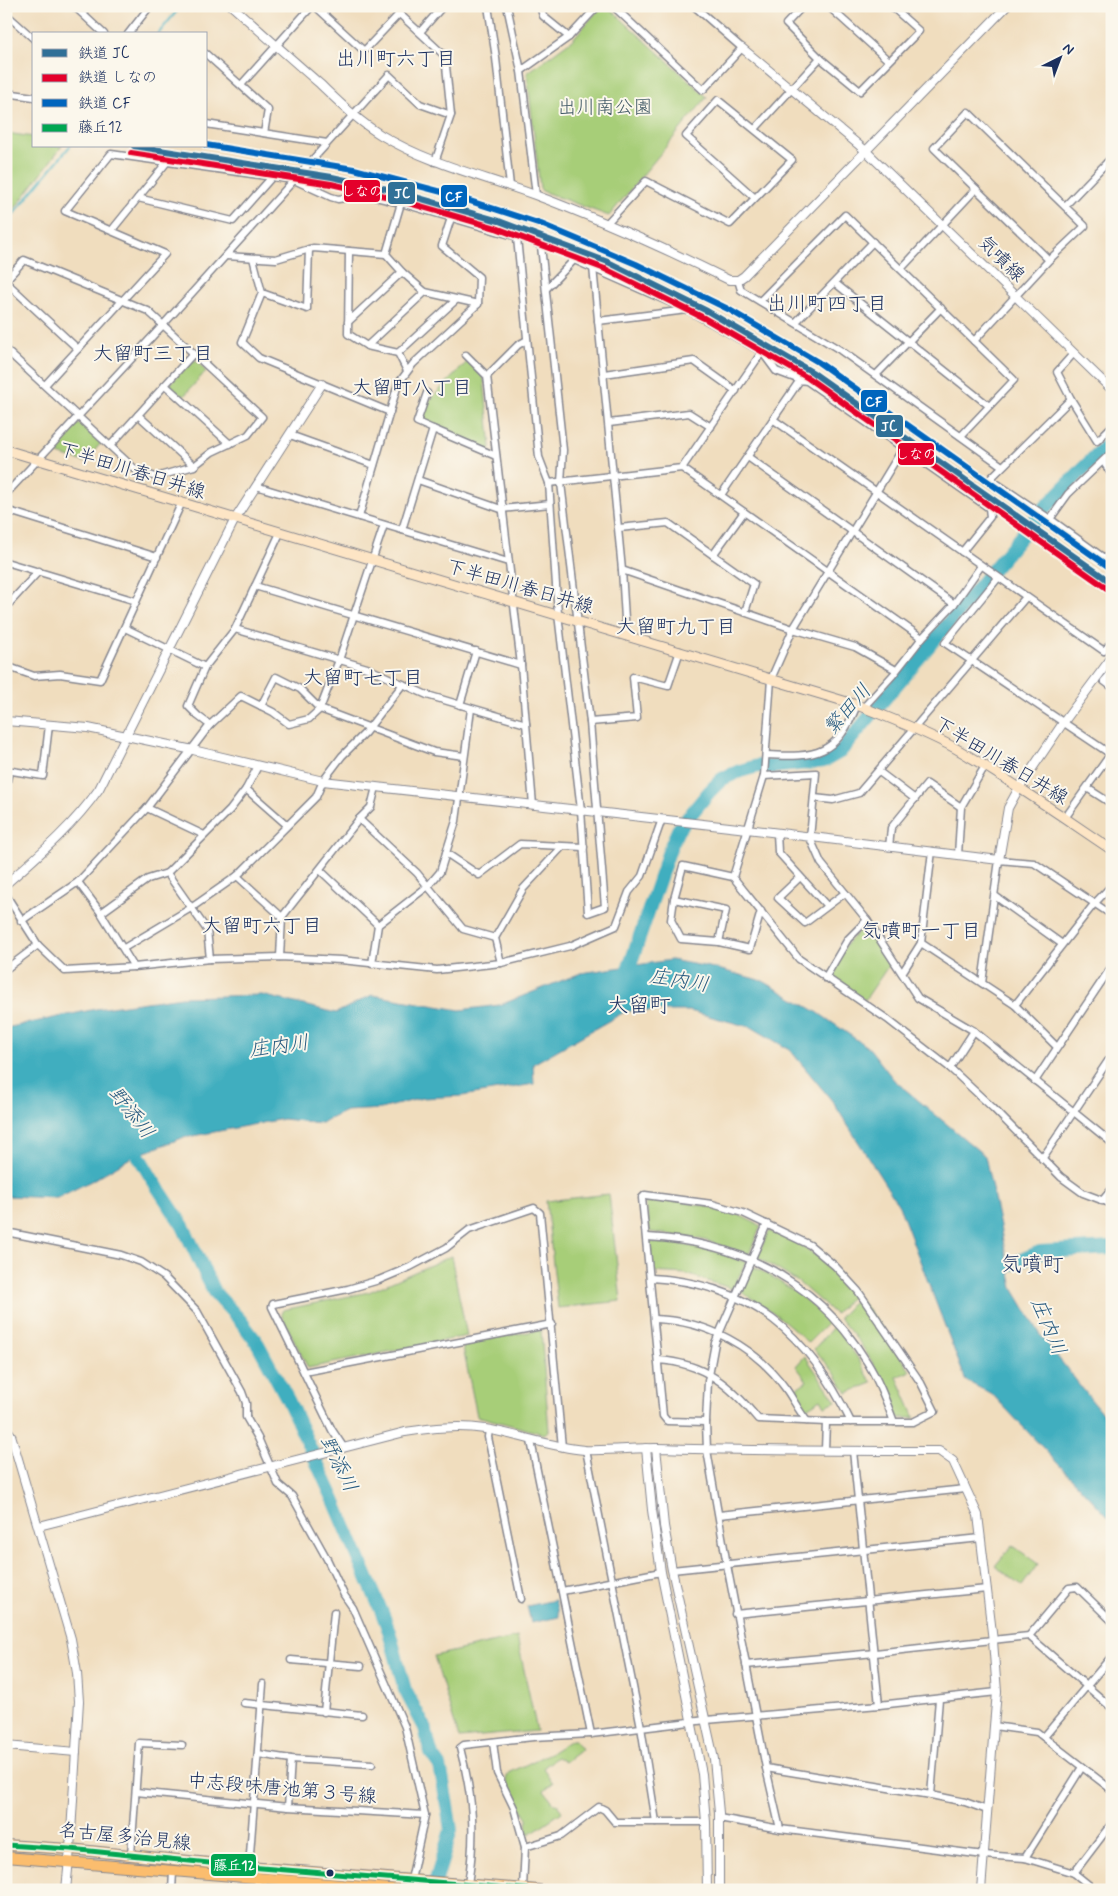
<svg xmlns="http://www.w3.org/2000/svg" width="1118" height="1896" viewBox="0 0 1118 1896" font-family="Mynerve,'Klee One',sans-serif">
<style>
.green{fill:#a7ce78;stroke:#617e6b}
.water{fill:#41aebf;stroke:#2e6e8e}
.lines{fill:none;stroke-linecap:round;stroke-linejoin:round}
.stream{stroke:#41aebf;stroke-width:2.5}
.river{stroke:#41aebf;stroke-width:14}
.minor-casing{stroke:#86868e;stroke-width:9}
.tertiary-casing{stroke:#86868e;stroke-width:10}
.secondary-casing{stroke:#86868e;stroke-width:11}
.primary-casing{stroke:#86868e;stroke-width:12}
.minor{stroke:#fff;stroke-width:6}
.tertiary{stroke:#fff;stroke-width:8}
.secondary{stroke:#fde5c5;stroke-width:9}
.primary{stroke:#fbbd6e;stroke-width:10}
.bus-1-casing{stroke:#fbf7ec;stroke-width:9}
.bus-1{stroke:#00a651;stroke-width:5}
.rail-1-casing{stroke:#fbf7ec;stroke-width:10}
.rail-2-casing{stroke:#fbf7ec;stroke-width:10}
.rail-3-casing{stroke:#fbf7ec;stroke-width:10}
.rail-1{stroke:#307097;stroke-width:6}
.rail-2{stroke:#e4002b;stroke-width:6}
.rail-3{stroke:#0065bd;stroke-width:6}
.bus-dot{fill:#1b2f5e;stroke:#fbf7ec;stroke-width:2}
.labels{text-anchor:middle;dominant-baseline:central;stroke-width:4;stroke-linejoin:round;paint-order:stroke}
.park-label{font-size:19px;fill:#3e5764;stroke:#fbf7ec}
.street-label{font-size:19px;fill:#1b2f5e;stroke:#fbf7ec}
.neighbourhood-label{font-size:20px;fill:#1b2f5e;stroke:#fbf7ec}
.water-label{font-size:20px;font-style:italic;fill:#285b80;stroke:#fbf7ec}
.quarter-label{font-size:21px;fill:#1b2f5e;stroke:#fbf7ec}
.line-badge{stroke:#fbf7ec;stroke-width:2}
.badge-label{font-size:14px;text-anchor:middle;font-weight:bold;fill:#fff}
</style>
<rect width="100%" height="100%" fill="#fbf7ec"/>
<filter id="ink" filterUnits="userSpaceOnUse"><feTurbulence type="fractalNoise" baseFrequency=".02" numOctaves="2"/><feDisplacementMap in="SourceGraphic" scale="10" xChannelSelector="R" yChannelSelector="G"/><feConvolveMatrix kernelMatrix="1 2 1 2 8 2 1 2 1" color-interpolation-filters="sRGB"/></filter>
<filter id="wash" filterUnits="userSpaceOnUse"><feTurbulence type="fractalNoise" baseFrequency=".0096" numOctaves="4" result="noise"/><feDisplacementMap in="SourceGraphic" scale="20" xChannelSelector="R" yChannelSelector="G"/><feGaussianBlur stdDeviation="1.12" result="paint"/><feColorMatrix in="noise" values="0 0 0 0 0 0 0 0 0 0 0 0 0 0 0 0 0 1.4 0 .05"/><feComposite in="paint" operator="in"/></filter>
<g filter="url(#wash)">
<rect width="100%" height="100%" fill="#f0ddbe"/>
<!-- green -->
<g class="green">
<path d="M602,6H607L707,97L609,216L542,191L540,188L527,73L572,40Z"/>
<path d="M6,133L34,137V146H62L6,220Z"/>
<path d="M195,360L206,371L183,397L171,386V383L191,361Z"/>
<path d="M468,361L482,375L484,379L491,448L489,450L422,422L420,419L426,404Z"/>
<path d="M78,424L81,425L101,443L85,462L54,453V450Z"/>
<path d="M864,926H868L891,962L865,1000L831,978L830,975L847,943Z"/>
<path d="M609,1194L621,1301L558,1308L546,1201Z"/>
<path d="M645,1199L675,1200L733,1212L761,1226L749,1254L700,1239L650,1232Z"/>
<path d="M769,1231L790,1239L820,1258L855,1293L835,1314L798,1282L757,1257Z"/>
<path d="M649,1242L680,1244L713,1251L746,1262L733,1289L686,1274L652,1272Z"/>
<path d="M451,1256L467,1336L308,1368L281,1314L283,1310L369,1292Z"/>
<path d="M752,1266C782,1281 806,1299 830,1321L808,1343C786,1320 768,1308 741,1292Z"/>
<path d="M858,1297L884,1330L910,1371L897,1377L915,1418H898L883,1379L860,1343L839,1318Z"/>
<path d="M834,1326L857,1357L872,1383L847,1393L834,1372L814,1349Z"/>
<path d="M541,1330L549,1431L544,1434L477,1416L462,1343Z"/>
<path d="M805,1356L836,1401L825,1406L821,1399L805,1409L794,1390L807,1381L796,1366Z"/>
<path d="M1012,1545L1038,1564L1022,1586L995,1566Z"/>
<path d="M517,1637L537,1731L459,1738L434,1656Z"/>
<path d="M571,1740H575L582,1749L565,1762L557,1757L543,1768L553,1783L544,1790L554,1803H557L562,1812L528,1835L527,1819L506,1779L509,1773L552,1752Z"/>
</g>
<!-- water -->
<g class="water">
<path d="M671,960L714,968L763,981L817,1012L870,1049L894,1080L985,1156L1013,1288L1042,1337L1112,1426V1521L992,1394L966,1381L899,1206L833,1102L790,1050L753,1028L690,1011H626L533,1064L534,1084L462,1096L422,1098L381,1109L346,1111L321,1123L283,1119L182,1138L132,1157L91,1181L57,1198L6,1196V1028L96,1009L182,997L262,995L336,1013L372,995L460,1010L500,1005L581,973Z"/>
<path d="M555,1600L559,1617L531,1623L527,1606Z"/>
</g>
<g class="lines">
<!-- stream -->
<g class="stream">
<path d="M158,34L181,6"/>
<path d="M6,223L70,146"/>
</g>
<!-- river -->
<g class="river">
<path d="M622,982L631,962L670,848L678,830L709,792L722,779L740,771L758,766L771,767L824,761L840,752L1043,510L1112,439"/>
<path d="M128,1138L152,1179L183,1226L214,1292L240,1320L258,1344L288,1400L334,1500L383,1615L389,1631L405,1690L425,1728L431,1753L440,1766L444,1787L451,1830L433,1890"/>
<path d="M1000,1269L1040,1252L1112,1248"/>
</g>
</g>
</g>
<g filter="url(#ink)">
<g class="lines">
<!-- minor casing -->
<g class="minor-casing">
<g id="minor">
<path d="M74,6L104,34"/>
<path d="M315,6L364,51L399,14"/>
<path d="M391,6L445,56L451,115L435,162"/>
<path d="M488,6L496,58L510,186"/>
<path d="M507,6L521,71L536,195"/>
<path d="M540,6L543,16L569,37"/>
<path d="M613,6L703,90L742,48L694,6"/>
<path d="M803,6L786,24L820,58L860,91L919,31L891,6"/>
<path d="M828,6L889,61"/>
<path d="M6,14L34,39"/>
<path d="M420,32L443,6"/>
<path d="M128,34L150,6"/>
<path d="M206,54L268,110L264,133"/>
<path d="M521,71L569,37L598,6"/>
<path d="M241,85L312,6"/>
<path d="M6,93L34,97"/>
<path d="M206,124L327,143"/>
<path d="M755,129L820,58"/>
<path d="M138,198L233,221L272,177"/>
<path d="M401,203L386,254L402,272L425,292L478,304"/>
<path d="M1065,206L1112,157"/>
<path d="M607,223L646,181L730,224L792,160L718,100L686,136L755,198"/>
<path d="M112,230L167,162"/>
<path d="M349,251L348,334L367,346L398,353L407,371"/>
<path d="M226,256L276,259L313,248L386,254"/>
<path d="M253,258L262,293L242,342L259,358L390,412"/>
<path d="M593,267L622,570L793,629L855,647L896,670"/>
<path d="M901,269L976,189"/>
<path d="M6,280L24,260L148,311L262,417L248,435L212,452L194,466L156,477L137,471L6,350"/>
<path d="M738,280L741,290L840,350L1002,466"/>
<path d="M6,282L78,349"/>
<path d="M835,283L988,405"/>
<path d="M546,289L574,260L687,310L713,324L762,352L776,371L800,380"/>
<path d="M262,293L307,309L309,249"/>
<path d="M760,301L845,215L1014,380L961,436"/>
<path d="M598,321L687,310"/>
<path d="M348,322L402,272"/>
<path d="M796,322L873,242"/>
<path d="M974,341L1049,260L1085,226L968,112L934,148L1049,260"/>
<path d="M367,346L425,292"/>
<path d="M398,353L456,300"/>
<path d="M1074,353L1057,372L1071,399L1097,441L1112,426"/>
<path d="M466,355L487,376L521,665L533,805"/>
<path d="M604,374L694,361L736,391"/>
<path d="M876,375L941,308"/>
<path d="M487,376L518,345L527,340"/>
<path d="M45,385L165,254L65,211L111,154L294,180L331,197L338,199L367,195L401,203L528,240L541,246L563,450L561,483L590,722L605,907L588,913L581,810L558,614L549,483L539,457L517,238"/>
<path d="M165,385L230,444"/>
<path d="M427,393L417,422L433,429"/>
<path d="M1071,399L990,479L1050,519L1112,564"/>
<path d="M138,415L194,466"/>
<path d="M774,420L1104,651L1112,642"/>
<path d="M609,423L689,413L711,427"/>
<path d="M290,435L374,465"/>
<path d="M110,446L193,354"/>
<path d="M903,448L793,629L771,679L764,776L733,877L799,959L887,1019L950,1068L993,1108L1061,1177L1083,1193L1112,1204"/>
<path d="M748,457L954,604"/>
<path d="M1103,461L1112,475"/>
<path d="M682,468L762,352"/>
<path d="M418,480L501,509L550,504"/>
<path d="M549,483L682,468L922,638"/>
<path d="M256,486L508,562"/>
<path d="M6,494L163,325L389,75L420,104L451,115"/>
<path d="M721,495L800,380L807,381L989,508L990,517L962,552"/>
<path d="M6,510L157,557"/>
<path d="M359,517L398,384L413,364L478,304L479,277L442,246L451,218"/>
<path d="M1050,519L1068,494L1112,452"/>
<path d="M619,528L668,523L754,584L745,612"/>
<path d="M402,530L433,429L496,456"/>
<path d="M713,555L744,512"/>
<path d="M6,562L136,601"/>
<path d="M622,570L626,635"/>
<path d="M998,578L945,643L1112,755"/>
<path d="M255,586L521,665"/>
<path d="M6,607L39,571"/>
<path d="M125,628L205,667"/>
<path d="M235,629L367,668L427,695L526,724"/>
<path d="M6,666L34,676L60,674L100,680L182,502"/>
<path d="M1112,672L1104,681L1112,687"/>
<path d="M460,705L476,651"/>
<path d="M261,706L276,677L300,689L320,709L434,752L464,756"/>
<path d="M863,708L893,675L922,638L954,604L981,566"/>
<path d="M590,722L637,718L633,677L668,686L680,651"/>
<path d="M210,725L198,716L188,706L205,667L235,629L280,533"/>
<path d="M766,755C816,758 837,755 857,705"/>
<path d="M6,770L43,776L49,725"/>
<path d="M878,771L915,799"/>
<path d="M764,776L816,773L810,838L821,863L867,920L918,998L974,1031L1112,1143"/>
<path d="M6,786L9,771"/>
<path d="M1087,788L1112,804"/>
<path d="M246,789L287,825"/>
<path d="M814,798L833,800L859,793L1026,597"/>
<path d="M147,808L204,835"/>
<path d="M1065,818L1112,752"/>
<path d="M359,819L417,873L463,929L495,938"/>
<path d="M777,833L778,852L827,906"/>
<path d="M889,847L891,828L927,784L961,807"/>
<path d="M446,853L479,875L520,844L584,847"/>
<path d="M958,855L961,807L985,766"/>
<path d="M320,870L378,925"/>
<path d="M167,873L207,930L210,959"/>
<path d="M237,876L282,917"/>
<path d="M733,877L683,866L674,899L671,920L681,939L719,942L750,949L761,911"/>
<path d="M800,877L778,898L805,923L845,893"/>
<path d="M78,882L101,913L134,967L210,959L280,957L341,960L437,970L501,963L570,946L616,926L629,892L642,876L662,819"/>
<path d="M6,895L38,945L65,971L134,967"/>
<path d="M995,896L1062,944"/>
<path d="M674,899L726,910L719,942"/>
<path d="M101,913L148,879L167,873L230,810L246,789L258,766"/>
<path d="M21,921L78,882L147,808L210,725L241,696L273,712L289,724L309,719L320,709L339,660L384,525"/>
<path d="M921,943L1015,1005L1057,1047"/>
<path d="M124,948L191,908L237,876L316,797L323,781L342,756L365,733L403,684"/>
<path d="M280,957L282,917L359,819L371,807L376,787"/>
<path d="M501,963L495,938L523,889L562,847"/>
<path d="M372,964L378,925L428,886L440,872L456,821L471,709"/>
<path d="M6,969L38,945"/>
<path d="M902,973L921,943L932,851"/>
<path d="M825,978L848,939L867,920"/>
<path d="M982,983L999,860L1034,863L1112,915"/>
<path d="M1015,1005L1094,904L1112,885"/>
<path d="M950,1068L974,1031"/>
<path d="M1035,1081L1112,966"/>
<path d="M1042,1159L1112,1055"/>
<path d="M1102,1201L1112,1189"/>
<path d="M767,1224L715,1343L708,1381L706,1422L707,1450L727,1565L766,1768L931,1795L965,1802L987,1810"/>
<path d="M6,1232L121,1255L141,1262L164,1277L197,1311L242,1392L246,1403V1417L258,1438L278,1484L292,1496L327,1559L344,1595L353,1608L405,1727L425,1815L411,1880"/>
<path d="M647,1237C741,1242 817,1281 867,1362C879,1381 886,1401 894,1422"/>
<path d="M651,1278C751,1283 809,1335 851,1422"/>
<path d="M655,1319C707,1321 755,1346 786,1389C793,1399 799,1411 807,1421"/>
<path d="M658,1360C704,1363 730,1385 758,1419L826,1422H913L935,1411L921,1383L858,1291L835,1266L810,1245L743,1213L712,1204L645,1195L642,1198L663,1416L667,1421L706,1422"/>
<path d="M304,1372L552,1324"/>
<path d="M489,1430L488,1437L521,1599"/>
<path d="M531,1441L591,1734"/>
<path d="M344,1448L332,1430L272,1307L273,1304L348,1289L379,1280L410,1267L446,1248L469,1230L534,1208L540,1213L562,1447"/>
<path d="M586,1450L641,1727L656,1822H706"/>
<path d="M825,1450L826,1422"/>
<path d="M853,1451L879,1705"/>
<path d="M719,1515L965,1489"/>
<path d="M672,1570L981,1538"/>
<path d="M562,1591L661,1572"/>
<path d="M735,1614L987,1589"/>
<path d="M1029,1636L1112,1708"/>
<path d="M291,1660L361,1666"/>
<path d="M746,1665L875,1653L1029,1636L1069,1588L1077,1587L1112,1621"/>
<path d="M244,1703L362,1715"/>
<path d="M324,1712L334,1612"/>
<path d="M994,1726L1037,1732L1112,1790"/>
<path d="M1044,1737L1112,1656"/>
<path d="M493,1742L497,1773L514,1808L525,1847L523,1888"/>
<path d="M258,1754L291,1759L372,1764"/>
<path d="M766,1768L780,1829L984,1855L1025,1858L1074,1873L1095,1890"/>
<path d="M136,1792L288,1807L425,1815"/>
<path d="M931,1795L939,1699"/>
<path d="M288,1807L291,1759"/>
<path d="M719,1818L780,1829"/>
<path d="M525,1847L561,1836L599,1807L605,1810L615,1822H656"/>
<path d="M131,1855L139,1743L182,1745"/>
<path d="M1025,1858L1082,1767"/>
<path d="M249,1867L263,1684"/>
<path d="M1074,1873L1112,1823"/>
<path d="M257,1877L258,1890"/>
<path d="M468,1884C476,1834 473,1796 460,1748L464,1745L533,1737L591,1734L706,1720L879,1705L997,1692"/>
<path d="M172,1890L173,1872"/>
</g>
</g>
<!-- tertiary casing -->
<g class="tertiary-casing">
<g id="tertiary">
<path d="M232,6C261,32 290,58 320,84C339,102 358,121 381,135C429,164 483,176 535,195C602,220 666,249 729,280H738L744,276L1007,6"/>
<path d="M742,48L866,151L1112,390"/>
<path d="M6,721L88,728L193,750L323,781L747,829L999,860L1008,808L1019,788L1063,723L1112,657"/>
<path d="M6,884C40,854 73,826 99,789L235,519L322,384"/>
<path d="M6,1428L11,1435L71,1639L77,1673L79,1701L70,1849L66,1890"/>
<path d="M646,1448L652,1510L661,1572L702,1774L706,1822L707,1890"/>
<path d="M656,1448L664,1526L672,1570L714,1759L719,1813V1890"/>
<path d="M39,1526L405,1432C432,1428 458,1425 485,1429C518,1434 550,1447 585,1450C609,1451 633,1448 657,1448C751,1451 845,1451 939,1451L953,1461L978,1515L993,1641L997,1692L994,1726L981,1890"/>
<path d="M6,1746L76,1752"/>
<path d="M409,1890L411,1880"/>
</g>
</g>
<!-- secondary casing -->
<g class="secondary-casing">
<path id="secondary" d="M6,450L857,705C890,718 924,731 955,748C1009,779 1060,815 1112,850"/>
</g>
<!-- primary casing -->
<g class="primary-casing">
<g id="primary">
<path d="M6,1845L70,1849L249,1867L539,1890"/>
<path d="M6,1857L401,1890"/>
</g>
</g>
<!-- minor -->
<use href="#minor" class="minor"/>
<!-- tertiary -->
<use href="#tertiary" class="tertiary"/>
<!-- secondary -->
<use href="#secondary" class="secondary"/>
<!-- primary -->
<use href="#primary" class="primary"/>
<!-- bus-1 casing -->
<g class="bus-1-casing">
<path id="bus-1" d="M6,1845L70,1849L249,1867L536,1890"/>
</g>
<!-- bus-1 -->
<use href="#bus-1" class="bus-1"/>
<!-- rail-1 casing -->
<g class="rail-1-casing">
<path id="rail-1" d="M134,146L332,177L387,189L499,221L608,262L707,311L812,372L1112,583"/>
</g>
<!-- rail-2 casing -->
<g class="rail-2-casing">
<path id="rail-2" d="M131,153L331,184L385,196L496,228L605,269L704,318L808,378L1108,589"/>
</g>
<!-- rail-3 casing -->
<g class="rail-3-casing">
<path id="rail-3" d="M206,145L354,169L442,192L541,224L636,264L728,309L818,362L1112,569"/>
</g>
<!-- rail-1 -->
<use href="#rail-1" class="rail-1"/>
<!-- rail-2 -->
<use href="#rail-2" class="rail-2"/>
<!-- rail-3 -->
<use href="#rail-3" class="rail-3"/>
</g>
</g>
<!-- markers -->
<circle class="bus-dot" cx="330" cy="1873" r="4.5"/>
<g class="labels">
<!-- park labels -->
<g class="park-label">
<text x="605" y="107">出川南公園</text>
</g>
<!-- street labels -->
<g class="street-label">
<text transform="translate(1001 259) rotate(44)">気噴線</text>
<text transform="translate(132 471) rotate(17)">下半田川春日井線</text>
<text transform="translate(520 587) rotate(16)">下半田川春日井線</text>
<text transform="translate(1001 761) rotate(31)">下半田川春日井線</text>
<text transform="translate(282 1789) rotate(5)">中志段味唐池第３号線</text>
<text transform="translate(125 1837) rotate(6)">名古屋多治見線</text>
</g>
<!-- neighbourhood labels -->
<g class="neighbourhood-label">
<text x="396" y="59">出川町六丁目</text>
<text x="827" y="304">出川町四丁目</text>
<text x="153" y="354">大留町三丁目</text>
<text x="412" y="388">大留町八丁目</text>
<text x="676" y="627">大留町九丁目</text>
<text x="363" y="678">大留町七丁目</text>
<text x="262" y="926">大留町六丁目</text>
<text x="921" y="931">気噴町一丁目</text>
</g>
<!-- water labels -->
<g class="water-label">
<text transform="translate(848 710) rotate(-49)">繁田川</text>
<text transform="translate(679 981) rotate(9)">庄内川</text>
<text transform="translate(279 1047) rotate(-8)">庄内川</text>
<text transform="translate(131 1113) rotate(52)">野添川</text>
<text transform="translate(1048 1327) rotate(67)">庄内川</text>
<text transform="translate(338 1464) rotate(64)">野添川</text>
</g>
<!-- quarter labels -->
<g class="quarter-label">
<text x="639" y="1006">大留町</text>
<text x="1032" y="1265">気噴町</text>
</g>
</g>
<g class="line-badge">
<rect x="343" y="179" width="38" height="24" rx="5" fill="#e4002b"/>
<rect x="387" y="181" width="29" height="24" rx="5" fill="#307097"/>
<rect x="440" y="184" width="28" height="24" rx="5" fill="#0065bd"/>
<rect x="860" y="389" width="28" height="24" rx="5" fill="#0065bd"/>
<rect x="875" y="414" width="29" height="24" rx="5" fill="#307097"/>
<rect x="897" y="442" width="38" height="24" rx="5" fill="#e4002b"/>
<rect x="210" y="1853" width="47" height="24" rx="5" fill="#00a651"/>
</g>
<g class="badge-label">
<text x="362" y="196">しなの</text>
<text x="402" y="198">JC</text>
<text x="454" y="201">CF</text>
<text x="874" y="406">CF</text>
<text x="889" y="431">JC</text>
<text x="916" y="459">しなの</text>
<text x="234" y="1870">藤丘12</text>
</g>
<!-- margin -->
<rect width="1118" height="1896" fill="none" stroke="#fbf7ec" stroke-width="25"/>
<!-- legend -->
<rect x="32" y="32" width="175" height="115" fill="#fbf7ec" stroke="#a1a7b3"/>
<rect x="42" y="49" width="25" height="8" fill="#307097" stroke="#a1a7b3"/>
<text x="78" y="58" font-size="15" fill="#1b2f5e">鉄道 JC</text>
<rect x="42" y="74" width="25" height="8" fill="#e4002b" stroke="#a1a7b3"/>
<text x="78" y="82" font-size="15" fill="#1b2f5e">鉄道 しなの</text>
<rect x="42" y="99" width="25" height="8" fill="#0065bd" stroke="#a1a7b3"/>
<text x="78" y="108" font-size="15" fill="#1b2f5e">鉄道 CF</text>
<rect x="42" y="124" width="25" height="8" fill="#00a651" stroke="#a1a7b3"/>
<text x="78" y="132" font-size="15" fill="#1b2f5e">藤丘12</text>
<!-- north arrow -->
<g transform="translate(1060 58) rotate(42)" stroke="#fbf7ec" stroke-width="4" paint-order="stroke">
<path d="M0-4L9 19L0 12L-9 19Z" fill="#1b2f5e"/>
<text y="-8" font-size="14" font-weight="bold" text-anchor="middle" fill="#1b2f5e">N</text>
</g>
</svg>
